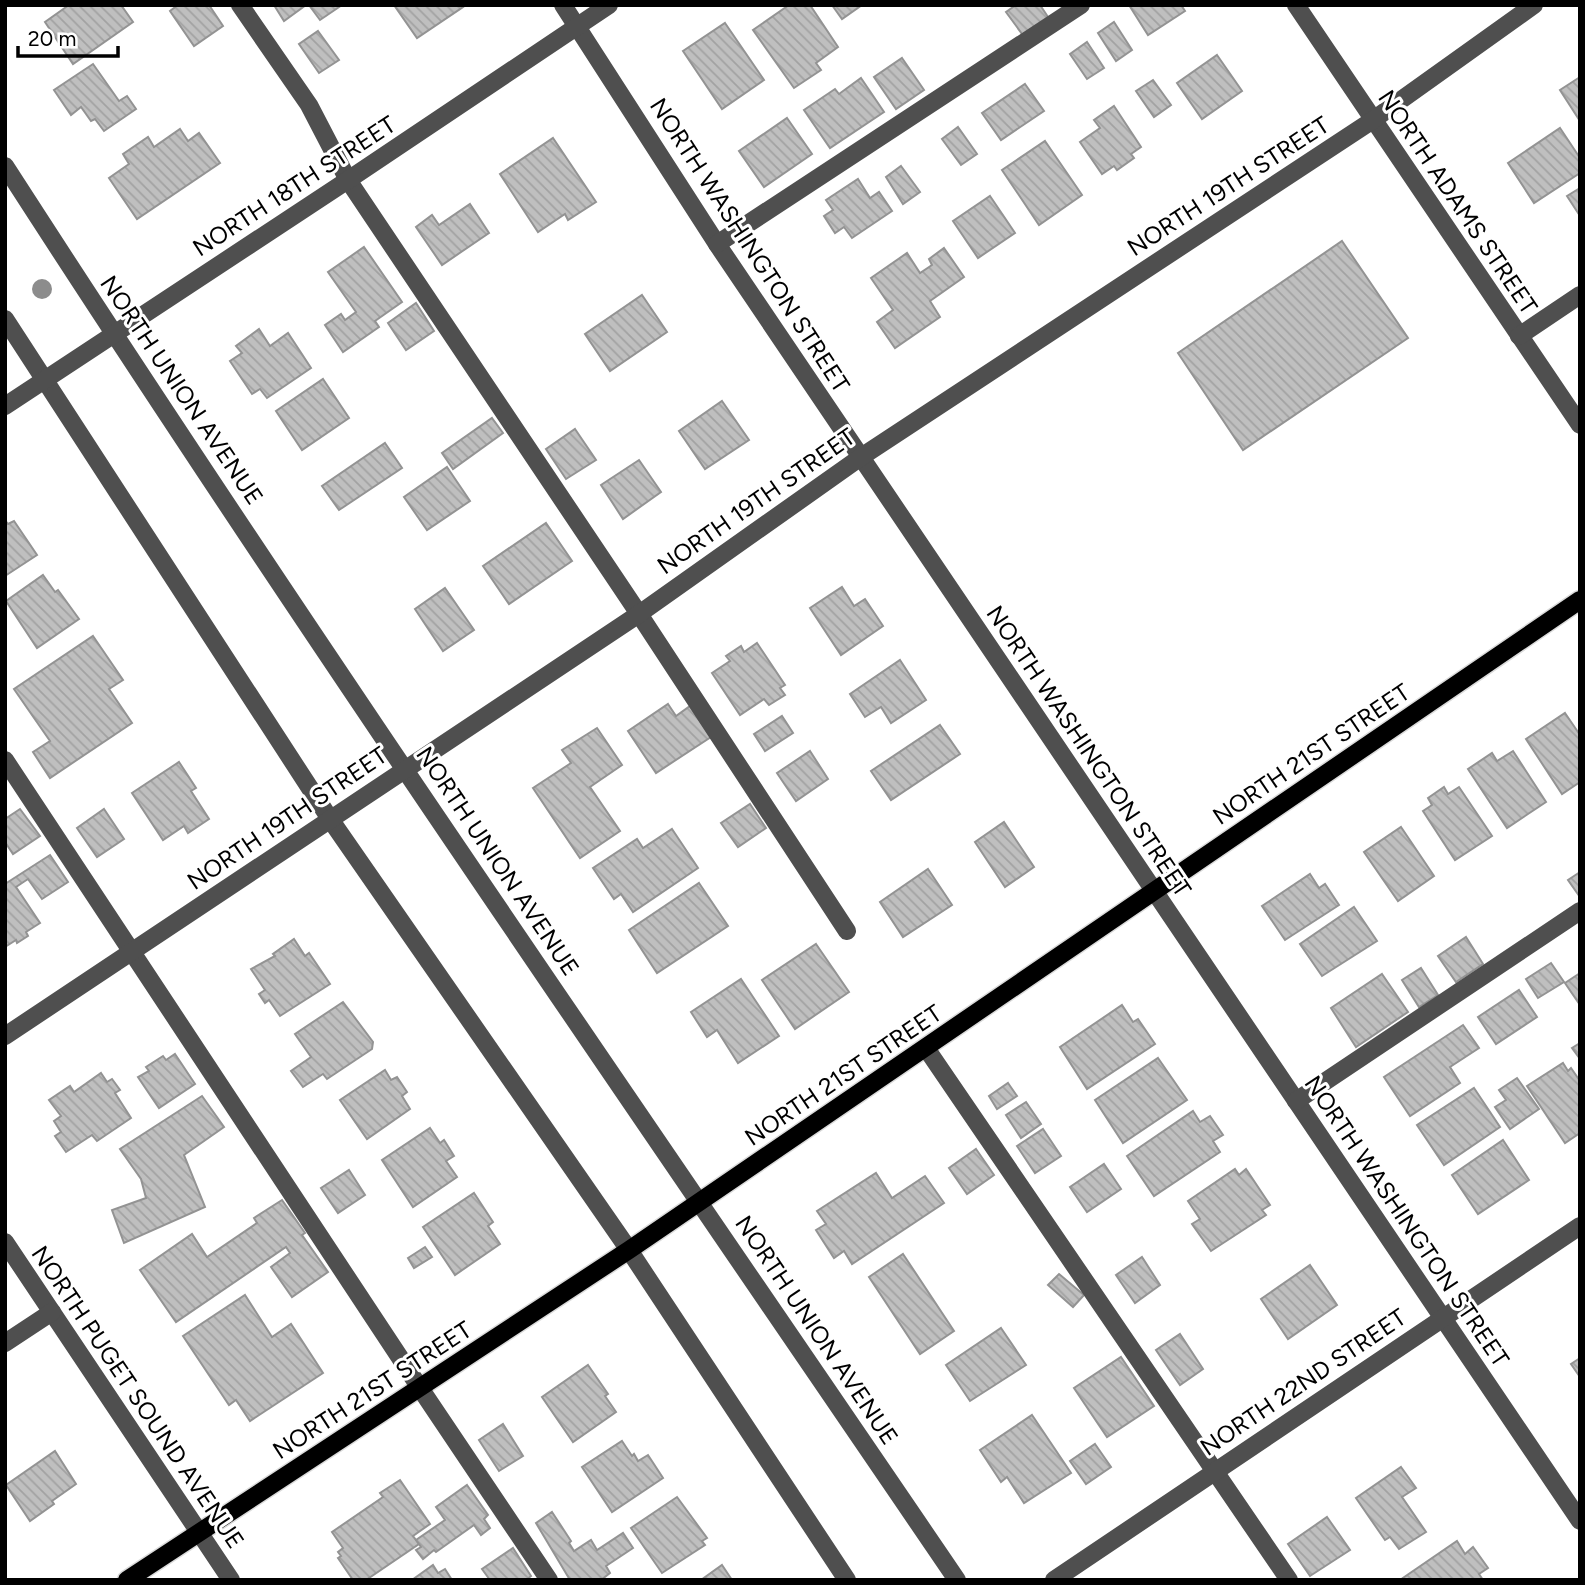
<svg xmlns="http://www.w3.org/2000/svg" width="1585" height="1585" viewBox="0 0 1585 1585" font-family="Figtree,sans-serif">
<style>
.building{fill:url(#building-back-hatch);stroke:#939393;stroke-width:2}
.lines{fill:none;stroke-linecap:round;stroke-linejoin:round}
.major-casing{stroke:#dbdbdb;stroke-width:21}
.minor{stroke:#4f4f4f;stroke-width:18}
.major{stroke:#000;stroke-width:18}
.tree{fill:#8c8c8c}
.labels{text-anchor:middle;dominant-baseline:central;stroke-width:6;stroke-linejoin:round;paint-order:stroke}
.street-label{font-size:24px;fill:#000;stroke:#fff}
</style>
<defs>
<pattern id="building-back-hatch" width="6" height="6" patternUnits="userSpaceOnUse" patternTransform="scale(1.75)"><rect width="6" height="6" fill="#bfbfbf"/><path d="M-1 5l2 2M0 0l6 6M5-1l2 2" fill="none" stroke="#a2a2a2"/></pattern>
</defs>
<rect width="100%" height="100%" fill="#fff"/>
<!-- building -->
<g class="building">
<path d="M69,5H121L133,22L73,64L45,22Z"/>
<path d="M178,5H209L223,26L194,46L170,11Z"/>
<path d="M274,5H306L284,21Z"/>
<path d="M309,5H342L320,20Z"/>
<path d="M394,5H461L463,7L417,38Z"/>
<path d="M789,5H810L838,47L816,63L821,70L794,88L753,30Z"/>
<path d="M832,5H862L842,19Z"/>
<path d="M1016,5H1040L1050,20L1025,38L1006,12Z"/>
<path d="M1129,5H1181L1185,11L1148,35Z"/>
<path d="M1114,22L1132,50L1116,61L1098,33Z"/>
<path d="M725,23L764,80L722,109L683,51Z"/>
<path d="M318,31L339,60L319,73L299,44Z"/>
<path d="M1087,42L1104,68L1087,79L1070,54Z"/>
<path d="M1217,55L1242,91L1202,119L1177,83Z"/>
<path d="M902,58L924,90L896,109L874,77Z"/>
<path d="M93,64L119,101L127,96L136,109L104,131L95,119L91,121L81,107L71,115L54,90Z"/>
<path d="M1580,77V121L1560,90Z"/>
<path d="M861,78L884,112L830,148L804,110L835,89L839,94Z"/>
<path d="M1153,80L1171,105L1154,117L1136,91Z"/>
<path d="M1025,84L1044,111L1001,140L982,113Z"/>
<path d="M1114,106L1141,147L1131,154L1134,158L1117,170L1114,166L1102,174L1080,142L1100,128L1094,120Z"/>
<path d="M787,118L812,154L764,187L739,151Z"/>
<path d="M958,127L977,154L961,165L942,139Z"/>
<path d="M1560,128L1580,158V173L1534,203L1508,163Z"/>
<path d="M180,129L188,141L199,133L220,163L137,219L109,178L129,164L123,154L148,137L154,147Z"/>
<path d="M553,138L596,202L568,220L565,214L538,232L500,174Z"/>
<path d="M1045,141L1082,195L1039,225L1002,170Z"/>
<path d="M901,166L920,192L903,204L886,177Z"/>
<path d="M858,179L870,198L879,192L892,211L852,238L844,227L835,233L824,216L833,210L826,200Z"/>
<path d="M1580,188V216L1567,196Z"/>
<path d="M990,196L1015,233L978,258L953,221Z"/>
<path d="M470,204L489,233L442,265L416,227L432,215L439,225Z"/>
<path d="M1342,241L1408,338L1243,450L1178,353Z"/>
<path d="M364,247L402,302L375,321L379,327L343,352L325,325L341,314L345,320L356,312L328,272Z"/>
<path d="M944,248L964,277L930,301L940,317L895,348L877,322L893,310L871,278L907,253L920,273L932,265L929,259Z"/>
<path d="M642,295L667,332L610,371L585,334Z"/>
<path d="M416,303L434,331L406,350L388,323Z"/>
<path d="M259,329L270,346L288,333L311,368L267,398L260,389L252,394L230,361L242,353L236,346Z"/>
<path d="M323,379L349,418L302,450L276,411Z"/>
<path d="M722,401L749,440L705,469L679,431Z"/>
<path d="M492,418L503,433L453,469L442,453Z"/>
<path d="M575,429L596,460L566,479L546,449Z"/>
<path d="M385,443L402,468L339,510L322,486Z"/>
<path d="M639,460L661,492L623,519L601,485Z"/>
<path d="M447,467L470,501L427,530L404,497Z"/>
<path d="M5,520L8,524L14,521L37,555L5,576Z"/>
<path d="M546,523L572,561L509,604L483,566Z"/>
<path d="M43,575L55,592L58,590L79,619L37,648L6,601Z"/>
<path d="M842,587L854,606L865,599L883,626L841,655L810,608Z"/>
<path d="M445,588L474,630L443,651L415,609Z"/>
<path d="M93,636L123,680L109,689L132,723L50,778L33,752L50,741L14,689Z"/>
<path d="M757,643L785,685L780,688L785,695L769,705L764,699L740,715L712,673L730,661L726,656L741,646L744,652Z"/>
<path d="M900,660L926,700L891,723L881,707L865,717L850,694Z"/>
<path d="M668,704L676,716L690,706L711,737L656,773L628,731Z"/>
<path d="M1565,713L1580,735V782L1562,794L1526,739Z"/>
<path d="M782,716L793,733L765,751L754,734Z"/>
<path d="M940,725L960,754L891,800L871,771Z"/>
<path d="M597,728L622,765L590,787L620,831L580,858L533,788L571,763L562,750Z"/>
<path d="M810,751L828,779L796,801L777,773Z"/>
<path d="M1513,751L1546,802L1507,828L1468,769L1492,753L1497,761Z"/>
<path d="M179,762L196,788L191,791L209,819L188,833L184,826L163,840L132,793Z"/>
<path d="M1444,787L1448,794L1459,787L1492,836L1455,860L1423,811L1432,805L1428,798Z"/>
<path d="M750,804L766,828L738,847L721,823Z"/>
<path d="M20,809L40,836L13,854L5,842V819Z"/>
<path d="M104,809L124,839L97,857L77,828Z"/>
<path d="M1004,822L1034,867L1005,887L975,842Z"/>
<path d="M1401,827L1434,876L1398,901L1364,852Z"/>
<path d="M672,829L698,868L633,912L621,894L614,899L593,868L637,839L643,848Z"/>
<path d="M50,855L68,882L42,899L28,879L16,887L40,923L26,932L28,936L17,943L16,940L5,947V884Z"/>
<path d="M928,869L952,905L903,937L880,902Z"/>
<path d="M1580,872V897L1568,880Z"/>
<path d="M1310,874L1319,888L1325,884L1339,905L1285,940L1262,906Z"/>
<path d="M699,883L728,926L657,973L629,930Z"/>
<path d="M1354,907L1377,941L1322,976L1300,944Z"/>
<path d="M1466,937L1483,964L1456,982L1438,956Z"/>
<path d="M294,939L305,956L309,953L330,984L280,1016L269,1000L265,1003L259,994L265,990L251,969L275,956L273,954Z"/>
<path d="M816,944L849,992L795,1029L762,980Z"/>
<path d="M1551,963L1564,982L1538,998L1526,979Z"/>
<path d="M1421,968L1438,995L1419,1007L1402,980Z"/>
<path d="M1580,973V1005L1565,983Z"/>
<path d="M1382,974L1408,1012L1356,1047L1331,1008Z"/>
<path d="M741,979L779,1036L738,1063L717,1030L707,1037L691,1012Z"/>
<path d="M1519,990L1537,1017L1496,1044L1478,1017Z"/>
<path d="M343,1002L373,1042L372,1049L327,1079L323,1074L303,1087L291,1071L311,1057L295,1034Z"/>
<path d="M1122,1005L1133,1022L1138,1019L1155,1044L1087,1089L1060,1047Z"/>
<path d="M1463,1025L1479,1048L1450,1067L1460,1083L1410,1116L1384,1077Z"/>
<path d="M1580,1043V1059L1572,1048Z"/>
<path d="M175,1054L195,1084L159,1108L138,1077L149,1071L146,1067L163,1056L166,1060Z"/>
<path d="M1158,1058L1187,1100L1123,1143L1095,1100Z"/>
<path d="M1563,1063L1568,1071L1571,1068L1580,1081V1133L1565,1143L1527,1086Z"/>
<path d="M385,1070L391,1080L397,1077L407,1092L402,1096L410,1109L367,1139L340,1100Z"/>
<path d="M101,1073L107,1082L112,1079L120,1090L115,1093L131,1118L97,1141L92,1135L66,1152L55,1136L61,1132L54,1121L61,1116L49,1100L70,1086L74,1092Z"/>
<path d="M1517,1078L1539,1109L1510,1129L1495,1107L1506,1100L1499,1090Z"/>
<path d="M1008,1083L1017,1096L997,1109L989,1096Z"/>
<path d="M1474,1088L1500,1127L1444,1165L1417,1125Z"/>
<path d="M202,1096L224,1127L184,1155L205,1207L124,1243L112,1210L146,1198L141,1179L120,1149Z"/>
<path d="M1026,1102L1041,1124L1021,1138L1006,1115Z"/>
<path d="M1193,1111L1200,1122L1210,1116L1223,1135L1213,1141L1220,1152L1154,1196L1127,1156Z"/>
<path d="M430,1128L440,1143L444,1140L454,1156L446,1161L457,1177L413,1207L382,1160Z"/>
<path d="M1043,1129L1061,1156L1035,1173L1017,1146Z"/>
<path d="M1503,1140L1529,1180L1478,1214L1452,1175Z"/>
<path d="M976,1149L994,1175L967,1194L949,1168Z"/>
<path d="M1104,1164L1121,1189L1087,1212L1070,1187Z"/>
<path d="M1235,1169L1239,1175L1246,1169L1270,1205L1262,1210L1266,1215L1211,1251L1192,1224L1200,1219L1188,1201Z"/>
<path d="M349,1170L365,1195L338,1213L321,1188Z"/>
<path d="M876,1173L892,1198L925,1176L944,1203L852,1264L844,1251L834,1258L816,1230L826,1224L817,1211Z"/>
<path d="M474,1193L493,1222L488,1226L500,1244L455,1275L423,1227Z"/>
<path d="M282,1200L305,1233L302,1235L328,1272L292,1297L271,1267L290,1253L286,1247L176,1322L140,1270L192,1234L207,1257L257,1223L254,1218Z"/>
<path d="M425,1247L432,1257L414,1268L408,1258Z"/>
<path d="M903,1254L954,1331L920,1354L869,1277Z"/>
<path d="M1142,1257L1160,1285L1135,1303L1116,1275Z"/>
<path d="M1310,1265L1337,1305L1288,1339L1261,1299Z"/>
<path d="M1059,1274L1084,1295L1073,1307L1048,1285Z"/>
<path d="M245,1295L272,1337L291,1324L323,1373L250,1421L236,1400L229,1405L183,1336Z"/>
<path d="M1001,1328L1026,1365L970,1401L946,1365Z"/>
<path d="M1180,1334L1203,1369L1180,1385L1156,1350Z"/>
<path d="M1121,1357L1154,1406L1107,1437L1074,1388Z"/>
<path d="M1580,1358V1377L1571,1364Z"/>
<path d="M588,1365L608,1394L605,1396L616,1412L573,1442L542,1397Z"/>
<path d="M1032,1415L1071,1473L1024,1503L1007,1477L1001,1482L980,1450Z"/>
<path d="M503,1424L523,1456L499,1471L479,1440Z"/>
<path d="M622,1441L632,1456L634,1454L638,1461L648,1455L663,1478L612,1512L582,1467Z"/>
<path d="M1095,1444L1111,1467L1086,1484L1070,1461Z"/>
<path d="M55,1451L76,1484L52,1501L54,1504L30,1521L6,1485Z"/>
<path d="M1401,1467L1416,1488L1402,1497L1426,1532L1399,1549L1390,1537L1385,1540L1356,1498Z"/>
<path d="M400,1480L430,1524L413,1536L419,1544L366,1580H353L338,1558L341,1556L338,1552L343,1548L332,1532L383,1497L380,1493Z"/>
<path d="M467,1485L488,1515L484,1519L490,1528L481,1535L474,1525L436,1552L434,1550L423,1559L416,1550L421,1547L416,1540L445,1520L436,1507Z"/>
<path d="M677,1497L707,1538L702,1541L705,1545L662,1573L631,1528Z"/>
<path d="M552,1512L571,1541L569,1543L574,1551L591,1540L597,1550L623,1533L633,1548L606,1566L610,1573L601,1580H570L536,1523Z"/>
<path d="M1327,1517L1350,1550L1310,1576L1288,1544Z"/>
<path d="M1457,1541L1465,1554L1473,1547L1488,1568L1479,1574L1483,1580H1400Z"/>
<path d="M513,1548L531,1576L526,1580H490L482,1569Z"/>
<path d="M433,1565L438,1573L445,1569L452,1580H412Z"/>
<path d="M722,1565L732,1580H701Z"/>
</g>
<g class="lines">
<!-- major casing -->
<g class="major-casing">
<path id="major" d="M127,1580L629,1250L1580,600"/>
</g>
<!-- minor -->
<g class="minor">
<path d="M240,5L309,105L348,180L639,614L847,931"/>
<path d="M563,5L717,244L1580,1521"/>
<path d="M1296,5L1580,425"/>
<path d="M5,166C313,643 637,1110 957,1580"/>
<path d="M717,244L1081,5"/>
<path d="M5,319L330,819L629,1250L847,1580"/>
<path d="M1519,336L1580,295"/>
<path d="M5,406L348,180L609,5"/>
<path d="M5,760L420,1388L549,1580"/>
<path d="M5,1036L639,614L861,457L1373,120L1534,5"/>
<path d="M926,1048L1289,1580"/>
<path d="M1296,1101L1580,911"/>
<path d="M5,1242L231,1580"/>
<path d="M5,1343L52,1312"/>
<path d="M1054,1580L1580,1226"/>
</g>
<!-- major -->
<use href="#major" class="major"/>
</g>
<!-- trees -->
<circle class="tree" cx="42" cy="289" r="10"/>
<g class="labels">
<!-- street labels -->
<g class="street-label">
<text transform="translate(294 186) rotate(-33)">NORTH 18TH STREET</text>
<text transform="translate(1228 186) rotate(-33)">NORTH 19TH STREET</text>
<text transform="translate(1458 202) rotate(56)">NORTH ADAMS STREET</text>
<text transform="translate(750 245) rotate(57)">NORTH WASHINGTON STREET</text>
<text transform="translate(182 390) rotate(56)">NORTH UNION AVENUE</text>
<text transform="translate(756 501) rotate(-35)">NORTH 19TH STREET</text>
<text transform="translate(1089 751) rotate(56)">NORTH WASHINGTON STREET</text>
<text transform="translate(1311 754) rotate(-34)">NORTH 21ST STREET</text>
<text transform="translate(287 818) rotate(-34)">NORTH 19TH STREET</text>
<text transform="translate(498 861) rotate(56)">NORTH UNION AVENUE</text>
<text transform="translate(843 1075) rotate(-34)">NORTH 21ST STREET</text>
<text transform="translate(1407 1221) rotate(56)">NORTH WASHINGTON STREET</text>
<text transform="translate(817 1330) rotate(56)">NORTH UNION AVENUE</text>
<text transform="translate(1303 1382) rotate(-34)">NORTH 22ND STREET</text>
<text transform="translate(372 1390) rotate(-33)">NORTH 21ST STREET</text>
<text transform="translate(138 1397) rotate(56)">NORTH PUGET SOUND AVENUE</text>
</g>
</g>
<!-- border -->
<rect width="1585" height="1585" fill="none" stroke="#000000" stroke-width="14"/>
<!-- scale -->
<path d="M18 46v10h100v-10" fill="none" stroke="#000000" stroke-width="3.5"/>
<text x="28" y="46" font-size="21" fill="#000000" stroke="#ffffff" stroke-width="5" paint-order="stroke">20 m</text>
</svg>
